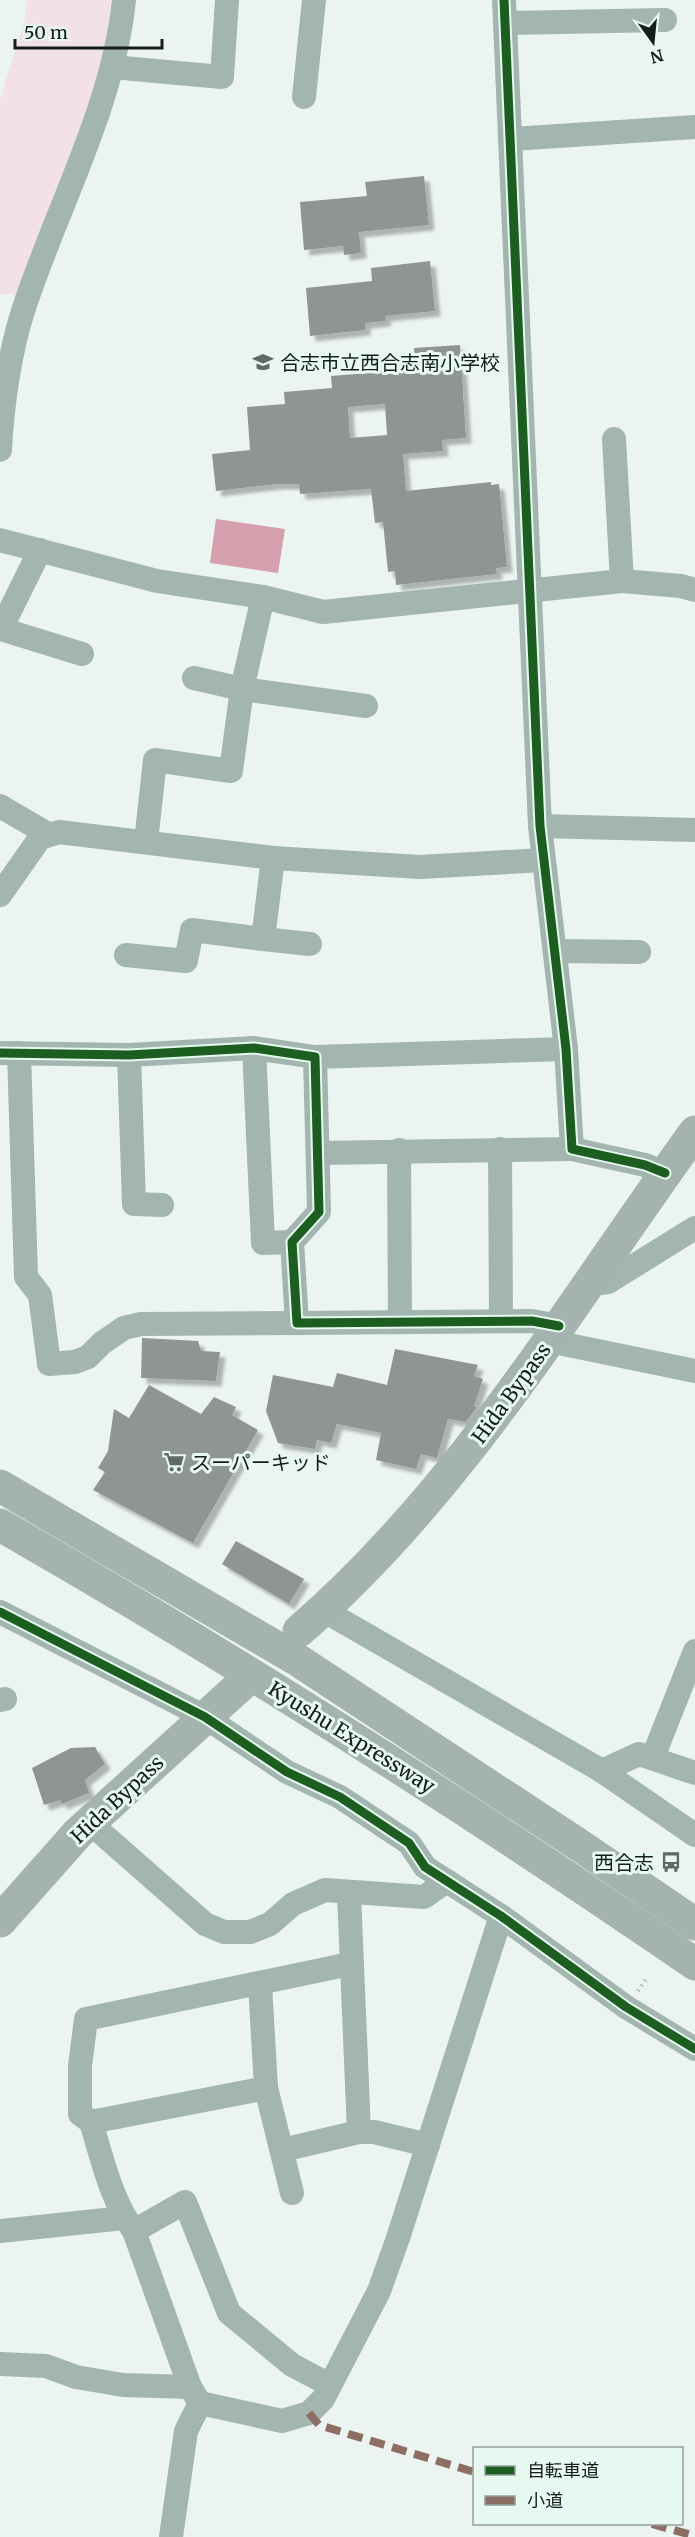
<svg xmlns="http://www.w3.org/2000/svg" width="695" height="2537" viewBox="0 0 695 2537" font-family="Merriweather,'Noto Sans JP',serif">
<style>
.green{fill:#f3e2e5}
.water{fill:#d69fae}
.building{fill:#8f9592;fill-rule:evenodd;filter:url(#shadow)}
.lines{fill:none;stroke-linecap:round;stroke-linejoin:round}
.path{stroke:#adb9b4;stroke-width:4;stroke-dasharray:1.5 4.5;stroke-linecap:butt}
.minor{stroke:#a2b5ae;stroke-width:24}
.highway{stroke:#a4b3ad;stroke-width:33}
.quiet{stroke:#8d6e63;stroke-width:8;stroke-dasharray:15 8;stroke-linecap:butt}
.cycleway-casing{stroke:#e7f8f1;stroke-width:13}
.cycleway{stroke:#1b5e20;stroke-width:9}
.labels{text-anchor:middle;dominant-baseline:central;stroke-width:6;stroke-linejoin:round;paint-order:stroke}
.poi-label{font-size:20px;fill:#151c19;stroke:#e7f8f1;text-anchor:start}
.street-label{font-size:20px;fill:#151c19;stroke:#e7f8f1}
</style>
<defs>
<filter id="shadow"><feDropShadow dx="5.5" dy="5.5" stdDeviation="1.5" flood-color="#0004"/></filter>
</defs>
<rect width="100%" height="100%" fill="#ebf4f0"/>
<!-- green -->
<path class="green" d="M27,0H111C103,102 59,200 24,295L0,294V99L25,18Z"/>
<!-- water -->
<path class="water" d="M216,519L285,529L278,573L210,563Z"/>
<!-- building -->
<g class="building">
<path d="M424,176L429,225L359,232L361,253L344,255L343,246L304,250L300,202L367,196L365,182Z"/>
<path d="M430,261L435,311L385,316L386,321L365,323V330L310,336L306,288L372,281L371,268Z"/>
<path d="M460,345L466,438L442,440L443,451L403,454L406,491L491,482V485L499,484L507,567L496,568L497,574L396,585L395,571L388,572L383,522L375,523L371,489L300,494L299,484H278L216,491L212,454L250,450L247,407L285,404L284,392L332,388L331,376L380,372L379,361L415,359L414,348ZM385,404L387,435L350,438L348,407Z"/>
<path d="M142,1338L198,1341L201,1351L220,1352L216,1381L141,1378Z"/>
<path d="M395,1349L478,1365L474,1376L483,1379L474,1406L477,1407L466,1422L448,1419L437,1458L421,1454L416,1469L376,1460L381,1433L337,1424L331,1443L317,1440L315,1449L278,1443L266,1411L273,1375L333,1387L337,1373L387,1385Z"/>
<path d="M149,1385L201,1414L214,1397L236,1407L232,1415L258,1430L193,1543L93,1490L105,1472L98,1468L108,1451L114,1409L129,1418Z"/>
<path d="M236,1541L304,1579L289,1604L222,1564Z"/>
<path d="M95,1747L105,1764L85,1780L89,1793L62,1804L60,1800L44,1805L32,1768L71,1748Z"/>
</g>
<g class="lines">
<!-- path -->
<g class="path">
<path d="M671,1862L680,1850"/>
<path d="M638,1991L646,1979"/>
</g>
<!-- minor -->
<g class="minor">
<path d="M504,0L540,826L566,1049L572,1149L645,1165L665,1173"/>
<path d="M506,23L665,20"/>
<path d="M112,67L222,77L227,0"/>
<path d="M304,97L314,0"/>
<path d="M512,139L695,127"/>
<path d="M0,450C2,407 10,351 23,311C56,209 113,108 124,0"/>
<path d="M0,540L157,581L263,597L323,612L622,581L614,439"/>
<path d="M40,550L1,629L82,654"/>
<path d="M622,581L681,586L695,590"/>
<path d="M194,678L242,689L366,706"/>
<path d="M0,806L48,834"/>
<path d="M540,826L695,830"/>
<path d="M146,842L155,760L231,771L242,689L263,597"/>
<path d="M0,895L40,838L59,832L273,858L420,867L543,860"/>
<path d="M263,939L310,944"/>
<path d="M555,951L639,952"/>
<path d="M126,955L186,961L192,930L263,939L273,858"/>
<path d="M254,1048L263,1243L292,1242"/>
<path d="M0,1053L129,1055L254,1048L315,1057L319,1212L292,1242L297,1323L532,1321L559,1326"/>
<path d="M19,1053L26,1277L40,1295L49,1364L75,1362L88,1357L102,1343L124,1328L141,1324L297,1323"/>
<path d="M129,1055L134,1204L162,1205"/>
<path d="M315,1057L566,1049"/>
<path d="M500,1149L501,1321"/>
<path d="M399,1150L400,1321"/>
<path d="M319,1153L572,1149"/>
<path d="M587,1285L608,1282L695,1228"/>
<path d="M549,1341L695,1371"/>
<path d="M323,1610L602,1771L695,1835"/>
<path d="M0,1612L205,1717L287,1772L340,1797L409,1843L425,1867L501,1916L626,2007L695,2049"/>
<path d="M0,1700L5,1699"/>
<path d="M653,1757L695,1651"/>
<path d="M602,1771L639,1754L695,1773"/>
<path d="M90,1823L205,1924L224,1932H250L270,1924L293,1904L325,1890L424,1897L447,1881"/>
<path d="M349,1894L359,2132"/>
<path d="M266,2088L292,2193"/>
<path d="M91,2122L80,2114V2066L86,2019L350,1964"/>
<path d="M282,2150L359,2132H374L428,2145"/>
<path d="M0,2231L124,2218"/>
<path d="M134,2231L185,2202L229,2313L292,2365L330,2385"/>
<path d="M0,2364L46,2366L76,2377L123,2385L190,2387"/>
<path d="M200,2403L282,2421L309,2413L323,2399L379,2291L398,2238L501,1916"/>
<path d="M171,2537L186,2431L200,2403L190,2387L134,2231C111,2200 102,2158 91,2122L266,2088L260,1984"/>
</g>
<!-- highway -->
<g class="highway">
<path d="M0,1486L296,1659L579,1845L695,1924"/>
<path d="M0,1525C238,1661 469,1809 695,1964"/>
<path d="M299,1631C462,1490 570,1304 695,1132"/>
<path d="M0,1921L78,1833L242,1684"/>
</g>
<!-- quiet -->
<g class="quiet">
<path d="M309,2413L319,2425L474,2472"/>
<path d="M652,2524L695,2536"/>
</g>
<!-- cycleway casing -->
<g class="cycleway-casing">
<g id="cycleway">
<path d="M504,0L540,826L566,1049L572,1149L645,1165L665,1173"/>
<path d="M0,1053L129,1055L254,1048L315,1057L319,1212L292,1242L297,1323L532,1321L559,1326"/>
<path d="M0,1612L205,1717L287,1772L340,1797L409,1843L425,1867L501,1916L626,2007L695,2049"/>
</g>
</g>
<!-- cycleway -->
<use href="#cycleway" class="cycleway"/>
</g>
<!-- icons -->
<defs>
<g id="school-bare" transform="scale(1.62)"><path d="M0-5L7-2L0 1L-7-2ZM-4 1L0 2.5L4 1V4Q0 6-4 4Z" fill="#606864" stroke="#e7f8f1" stroke-width="2.5" paint-order="stroke"/></g>
<g id="supermarket-bare" transform="scale(1.62)"><path d="M-6-5.5h2.5l.6 2H6L4.5 2H-2.5L-4.4-4H-6ZM-1.5 3.2a1.3 1.3 0 1 0 .1 0ZM3 3.2a1.3 1.3 0 1 0 .1 0Z" fill="#606864" stroke="#e7f8f1" stroke-width="2.5" paint-order="stroke"/></g>
<g id="bus-bare" transform="scale(1.62)"><path d="M-5-6H5V4H4V6H2V4H-2V6H-4V4H-5ZM-3.5-4V0h7V-4ZM-3.5 1.2v1.5H-2V1.2ZM2 1.2v1.5H3.5V1.2Z" fill="#606864" stroke="#e7f8f1" stroke-width="2.5" paint-order="stroke"/></g>
</defs>
<g fill-rule="evenodd">
<use href="#school-bare" x="263" y="362"/>
<use href="#supermarket-bare" x="174" y="1462"/>
<use href="#bus-bare" x="671" y="1862"/>
</g>
<g class="labels">
<!-- poi labels -->
<g class="poi-label">
<text x="280" y="362">合志市立西合志南小学校</text>
<text x="191" y="1462">スーパーキッド</text>
<text x="654" y="1862" text-anchor="end">西合志</text>
</g>
<!-- street labels -->
<g class="street-label">
<text transform="translate(511 1393) rotate(-54)">Hida Bypass</text>
<text transform="translate(352 1737) rotate(32)">Kyushu Expressway</text>
<text transform="translate(117 1799) rotate(-43)">Hida Bypass</text>
</g>
</g>
<!-- legend -->
<rect x="473" y="2447" width="210" height="78" fill="#e7f8f1" stroke="#93a09b" stroke-width="1.5"/>
<rect x="485" y="2466" width="30" height="9" fill="#1b5e20" stroke="#93a09b" stroke-width="1.5"/>
<text x="527" y="2477" font-size="18" fill="#151c19">自転車道</text>
<rect x="485" y="2496" width="30" height="9" fill="#8d6e63" stroke="#93a09b" stroke-width="1.5"/>
<text x="527" y="2507" font-size="18" fill="#151c19">小道</text>
<!-- north arrow -->
<g transform="translate(653 42) rotate(165)" stroke="#e7f8f1" stroke-width="4.5" paint-order="stroke">
<path d="M0-4.5L10 22L0 15L-10 22Z" fill="#151c19"/>
<text y="-9" font-size="16" font-weight="bold" text-anchor="middle" fill="#151c19">N</text>
</g>
<!-- scale -->
<path d="M15 39v9h147v-9" fill="none" stroke="#151c19" stroke-width="3"/>
<text x="24" y="39" font-size="18" fill="#151c19" stroke="#e7f8f1" stroke-width="4.5" paint-order="stroke">50 m</text>
</svg>
